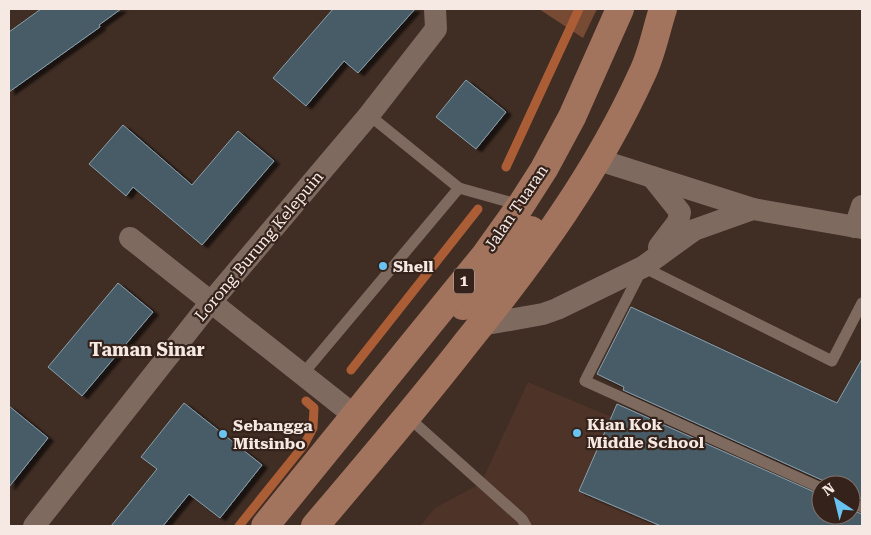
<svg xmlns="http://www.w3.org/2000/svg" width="871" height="535" viewBox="0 0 871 535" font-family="'Roboto Serif',serif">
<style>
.built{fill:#4d3328}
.green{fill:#774a34}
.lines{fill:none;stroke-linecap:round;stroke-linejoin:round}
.stream{stroke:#ab5d36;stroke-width:9}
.building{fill:#465b66;stroke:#89a0ad;filter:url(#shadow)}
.service{stroke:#7f6a60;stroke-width:11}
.minor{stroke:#7f6a60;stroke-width:22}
.primary{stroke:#a2735d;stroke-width:28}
.poi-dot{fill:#69c3f1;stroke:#35231b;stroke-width:2}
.labels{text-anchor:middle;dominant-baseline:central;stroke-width:4.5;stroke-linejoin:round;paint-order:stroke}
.shield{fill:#35231b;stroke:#bcaea8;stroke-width:1}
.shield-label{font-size:15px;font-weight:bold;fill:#f6e9e4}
.street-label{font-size:16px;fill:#f6e9e4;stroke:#35231b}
.poi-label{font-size:16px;font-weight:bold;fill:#f6e9e4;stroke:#35231b;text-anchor:start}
.neighbourhood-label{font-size:18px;font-weight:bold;fill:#f6e9e4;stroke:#35231b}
</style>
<defs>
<filter id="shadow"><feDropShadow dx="5.5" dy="3" stdDeviation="1" flood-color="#0009"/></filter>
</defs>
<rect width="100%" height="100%" fill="#402d24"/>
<!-- built -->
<path class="built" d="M528,382L821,505V515H844L862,522V526H420L435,508L481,483Z"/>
<!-- green -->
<path class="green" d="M539,9H597L583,38Z"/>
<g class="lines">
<!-- stream -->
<g class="stream">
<path d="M506,167L579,9"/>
<path d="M351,370L478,209"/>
<path d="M239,526L304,445L313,428L314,408L306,401"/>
</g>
</g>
<!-- building -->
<g class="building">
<path d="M41,9H121L99,25L100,27L9,92V32Z"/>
<path d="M333,9H415L358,73L344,61L306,106L273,78Z"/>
<path d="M466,80L506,112L476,149L436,117Z"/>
<path d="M123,125L192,185L238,131L274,161L202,245L133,187L126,196L89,164Z"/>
<path d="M118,283L153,312L82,396L48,367Z"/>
<path d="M631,307L837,403L862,359V499L851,495V485H828L824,481L623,390L624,387L597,374Z"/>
<path d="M184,403L262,465L220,518L189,494L163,526H111L157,469L141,457Z"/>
<path d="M617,404L821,495V515H851V510L862,514V526H661L579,491Z"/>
<path d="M9,406L48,438L9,487Z"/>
</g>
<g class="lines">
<!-- service -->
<g class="service">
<path d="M459,188L520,205"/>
<path d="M302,375L459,188L369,115"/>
<path d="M408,417L522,519L526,526"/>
<path d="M821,488L585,381L643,267L832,361L862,303"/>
<path d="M851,502L862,507"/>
</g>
<!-- minor -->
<g class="minor">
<path d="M599,160L753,209L862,228"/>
<path d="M652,177L680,212L678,222L659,247"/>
<path d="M855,227L862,206"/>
<path d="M130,238L355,416"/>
<path d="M481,325L543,314L557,309L643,267L694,230L753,209"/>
<path d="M34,526L211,302L369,115L436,29L435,9"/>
</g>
<!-- primary -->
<g class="primary">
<path d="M463,306L514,253L531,230"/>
<path d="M265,526L486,254L521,205L544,169L572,117L620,9"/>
<path d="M315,526C367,465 418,405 467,342C535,258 597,173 642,74C652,54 656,30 663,9"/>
</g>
</g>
<!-- markers -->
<g class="poi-dot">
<circle cx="383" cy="266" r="5"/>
<circle cx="577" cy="433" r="5"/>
<circle cx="223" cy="434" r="5"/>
</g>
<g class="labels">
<!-- shield labels -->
<rect class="shield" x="454" y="268.5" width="20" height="25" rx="4"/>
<g class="shield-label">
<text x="464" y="281">1</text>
</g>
<!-- street labels -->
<g class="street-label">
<text transform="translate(516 208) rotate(-56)">Jalan Tuaran</text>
<text transform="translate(259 246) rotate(-50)">Lorong Burung Kelepuin</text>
</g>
<!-- poi labels -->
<g class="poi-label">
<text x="393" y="266">Shell</text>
<text x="587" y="424">Kian Kok<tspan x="587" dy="18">Middle School</tspan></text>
<text x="233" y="425">Sebangga<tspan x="233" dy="18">Mitsinbo</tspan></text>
</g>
<!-- neighbourhood labels -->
<g class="neighbourhood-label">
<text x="147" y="349">Taman Sinar</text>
</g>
</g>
<!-- border -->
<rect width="871" height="535" fill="none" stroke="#f6e9e4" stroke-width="20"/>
<!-- north arrow -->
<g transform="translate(836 500) rotate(325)"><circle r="24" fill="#35231b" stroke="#82726b"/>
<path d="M0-4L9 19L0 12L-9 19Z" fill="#69c3f1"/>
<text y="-8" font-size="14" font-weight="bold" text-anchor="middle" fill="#f6e9e4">N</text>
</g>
</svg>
